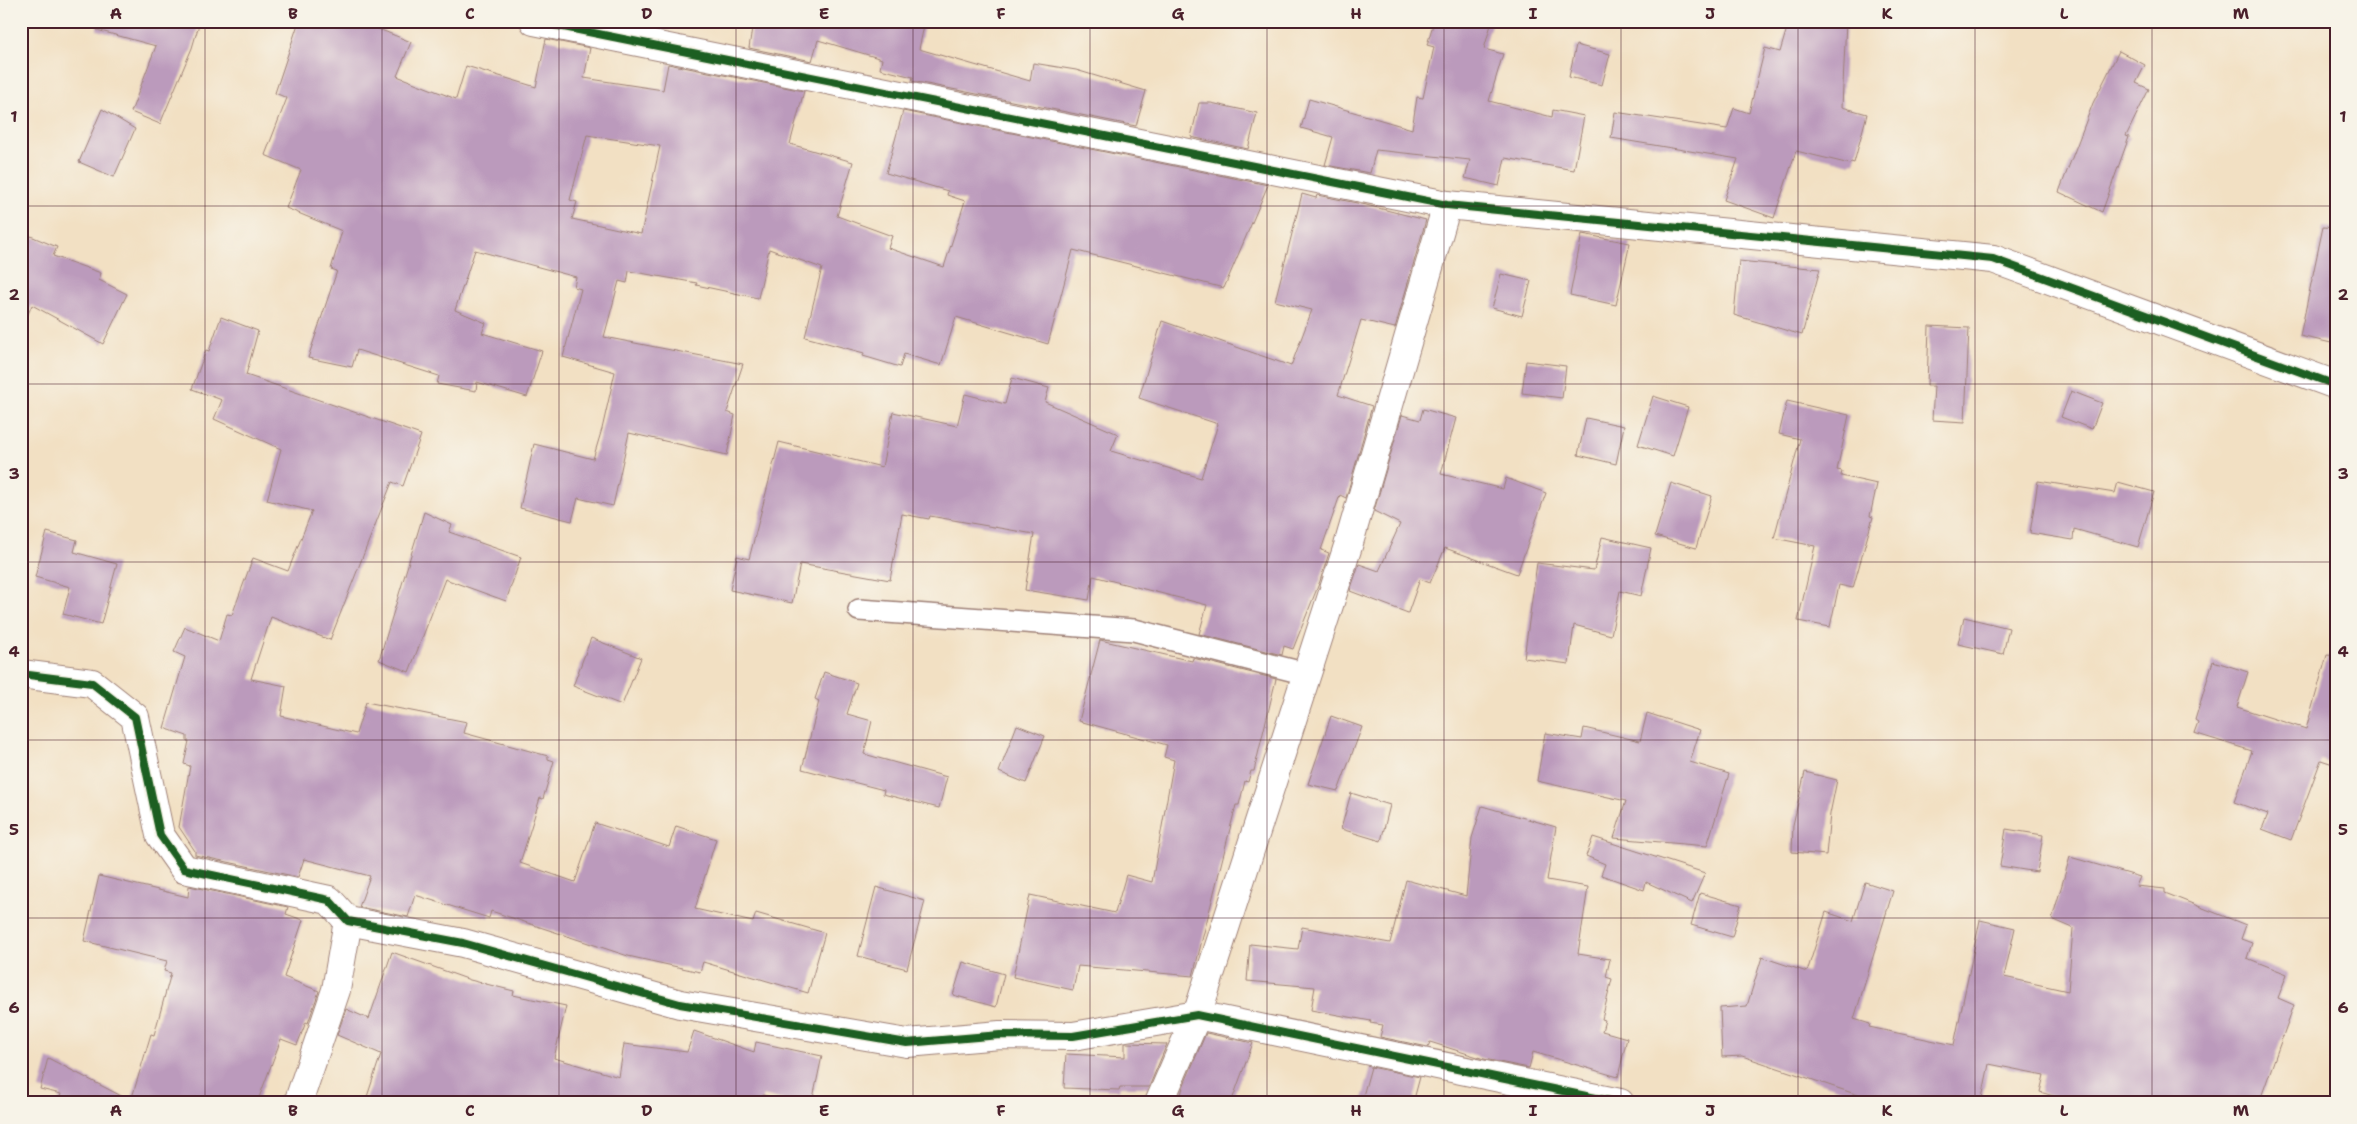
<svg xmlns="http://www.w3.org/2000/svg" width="2357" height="1124" viewBox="0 0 2357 1124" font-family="'Shantell Sans',sans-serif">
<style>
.building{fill:#bb9abc;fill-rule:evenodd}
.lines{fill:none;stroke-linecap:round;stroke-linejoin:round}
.service-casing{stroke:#9e8077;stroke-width:24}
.minor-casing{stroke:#9e8077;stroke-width:30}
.service{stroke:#fff;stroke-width:21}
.minor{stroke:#fff;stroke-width:28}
.cycleway-casing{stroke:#f7f3e8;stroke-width:11}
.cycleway{stroke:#1b5e20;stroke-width:8}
.grid{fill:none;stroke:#4a1f2b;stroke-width:1;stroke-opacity:0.55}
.neatline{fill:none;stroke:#4a1f2b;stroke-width:2}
.grid-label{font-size:16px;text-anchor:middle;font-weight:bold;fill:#4a1f2b}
</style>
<rect width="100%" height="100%" fill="#f7f3e8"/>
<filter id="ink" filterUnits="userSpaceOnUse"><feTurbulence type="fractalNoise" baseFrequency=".02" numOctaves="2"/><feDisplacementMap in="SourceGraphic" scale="10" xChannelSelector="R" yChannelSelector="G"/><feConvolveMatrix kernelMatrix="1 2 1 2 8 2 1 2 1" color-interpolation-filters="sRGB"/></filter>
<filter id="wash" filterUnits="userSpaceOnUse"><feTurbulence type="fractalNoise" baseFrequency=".0096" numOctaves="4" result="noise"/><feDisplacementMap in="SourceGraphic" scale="20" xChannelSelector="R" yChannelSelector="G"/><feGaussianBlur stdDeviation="1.12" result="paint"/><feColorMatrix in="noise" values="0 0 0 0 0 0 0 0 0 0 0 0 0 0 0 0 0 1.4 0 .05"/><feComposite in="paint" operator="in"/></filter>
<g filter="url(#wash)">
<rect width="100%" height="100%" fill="#f2e0c3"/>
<g id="blocks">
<!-- building -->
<g class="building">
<path d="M98,21H200L192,48L160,124L131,112L156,46L97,30Z"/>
<path d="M299,21H359L411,42L397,76L456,99L466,66L536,87L546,39L590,48L584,78L663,90L668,64L804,91L790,144L853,162L837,216L892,236L888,248L944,267L965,201L947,195L948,191L886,173L903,111L1268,185L1224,288L1073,250L1048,344L956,317L941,365L904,354L900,367L863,356L864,353L805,337L822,268L769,249L758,298L696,285L697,283L629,271L627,283L619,281L604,337L743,364L727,412L735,415L727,455L629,433L613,506L578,498L572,521L520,508L534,444L593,459L602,429L615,372L563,357L581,289L574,287L576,277L475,250L455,310L486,323L482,333L542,351L527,397L477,382L476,391L437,384L439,376L357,350L352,367L308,358L337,271L331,269L342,231L286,208L301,170L265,155L287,98L275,93ZM587,135L660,146L641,234L572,219L577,202L570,200Z"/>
<path d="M753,21H925L919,49L1030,81L1033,63L1076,70L1146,91L1136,126L912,81L913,77L880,69L882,59L818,40L812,61L749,48Z"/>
<path d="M1434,21H1492L1484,49L1503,54L1489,101L1552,117L1553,110L1584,116L1574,170L1505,158L1499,186L1465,178L1470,160L1376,150L1370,173L1325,165L1333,137L1301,128L1309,99L1412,129L1417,97L1423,98L1434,47L1427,45Z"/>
<path d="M1789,21H1846L1842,107L1867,114L1854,163L1851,162L1850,164L1796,151L1774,218L1724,200L1738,159L1611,138L1615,112L1727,129L1734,108L1749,113L1765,48L1780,52Z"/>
<path d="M1576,45L1610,54L1602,85L1569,77Z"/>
<path d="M2119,51L2145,65L2136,83L2149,89L2126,136L2129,137L2102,212L2059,192L2093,103Z"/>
<path d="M1199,103H1211L1257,113L1248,149L1191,137Z"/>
<path d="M102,109L135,129L114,177L79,162Z"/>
<path d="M1302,194L1316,198L1317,195L1362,204L1426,220L1395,328L1361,320L1338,395L1372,406L1346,498L1340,495L1321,550L1329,553L1320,581L1293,649L1284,646L1282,655L1199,634L1207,605L1093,576L1089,600L1025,590L1034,534L930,516L929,519L902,514L890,580L800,564L792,603L730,590L737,556L749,559L779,442L882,467L893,412L957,426L965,394L1005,404L1012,378L1049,388L1045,402L1118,434L1111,451L1201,478L1218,424L1139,398L1162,321L1291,366L1312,310L1275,301Z"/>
<path d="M2323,227L2336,228V344L2300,336Z"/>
<path d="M21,232L57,247L53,256L101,273L99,280L127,294L103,344L32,305L21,330Z"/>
<path d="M1582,234L1630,243L1616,305L1570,295Z"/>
<path d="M1739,261L1820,269L1802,335L1734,315Z"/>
<path d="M1501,274L1531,281L1522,316L1492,308Z"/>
<path d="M221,317L258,331L246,375L421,435L403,486L392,482L330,640L271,617L251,679L286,686L281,716L356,734L366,702L467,722L464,733L548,756V759L554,761L543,799L540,798L520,863L575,882L595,823L669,847L676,826L716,839L695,909L753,922L756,913L825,933L808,993L703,962L700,972L628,956L491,911L489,918L415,895L408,917L359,907L370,876L304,859L298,877L195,855V851L179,827L190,766L184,764L189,741H187V736L164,728L185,657L174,652L185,627L219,641L227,614L232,615L253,558L288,571L312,511L267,500L281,449L214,419L222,400L192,389L206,350L209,351Z"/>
<path d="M1929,326L1969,328L1965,422L1932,420L1934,386H1927Z"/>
<path d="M1526,361L1566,366L1562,398L1522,393Z"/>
<path d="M2071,391L2102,403L2092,429L2061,417Z"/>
<path d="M1653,396L1688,407L1673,456L1638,445Z"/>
<path d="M1787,401L1849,415L1837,470L1842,471L1841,476L1877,484L1870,516L1873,517L1853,588L1839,585L1830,627L1798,621L1815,546L1774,538L1800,439L1779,434Z"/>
<path d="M1423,409L1456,418L1441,474L1503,489L1506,478L1546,493L1517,574L1445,548L1430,583L1420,579L1408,613L1350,591L1359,564L1379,571L1400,524L1374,511L1402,415L1420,420Z"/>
<path d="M1586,418L1624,426L1616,464L1578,455Z"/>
<path d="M2038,481L2115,493L2118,482L2154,492L2138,547L2074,529L2073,540L2030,533Z"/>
<path d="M1671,483L1712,496L1696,548L1655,536Z"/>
<path d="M424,512L452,525L449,532L521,557L506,601L445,579L409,672L379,660Z"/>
<path d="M47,532L77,540L74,552L117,564L101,624L63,614L70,587L35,577Z"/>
<path d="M1602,537L1651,548L1641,596L1620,591L1611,635L1574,625L1569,664L1524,658L1537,563L1594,570Z"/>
<path d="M1964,617L2009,628L2003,654L1958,644Z"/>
<path d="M591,638L641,658L622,705L573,686Z"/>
<path d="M1100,640L1192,661L1193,658L1276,679L1254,771H1251L1248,782L1245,781L1239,805H1236L1193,976L1078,966L1073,990L1013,977L1030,895L1115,913L1126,875L1152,882L1174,760L1164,757L1167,745L1079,721Z"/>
<path d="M2327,655L2336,656V765L2321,760L2291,840L2262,829L2268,814L2234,802L2252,751L2194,733L2198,722L2195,720L2213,661L2248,672L2237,707L2306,729Z"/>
<path d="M824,672L857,683L847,714L872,721L864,754L947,777L939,808L883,794L884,790L802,769L819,701L815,699Z"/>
<path d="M1647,713L1700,730L1690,762L1729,774L1707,846L1614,838L1626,801L1537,781L1545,733L1582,739L1584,728L1640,741Z"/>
<path d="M1331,716L1362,727L1338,791L1308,784Z"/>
<path d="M1017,725L1045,736L1026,783L999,772Z"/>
<path d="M1805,772L1837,780L1830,814L1826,855L1792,852L1793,825Z"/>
<path d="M1351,793L1390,805L1381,841L1341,829Z"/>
<path d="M1482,806L1556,827L1547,880L1588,887L1578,954L1610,959L1606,977L1612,979L1602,1019L1605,1020L1602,1031L1627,1038L1618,1077L1533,1052L1529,1068L1484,1059L1430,1042L1428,1047L1380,1037L1383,1025L1370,1023L1371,1021L1311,1010L1315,987L1247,981L1250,944L1298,949L1302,927L1390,943L1406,880L1466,896L1472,838Z"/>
<path d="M2006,829L2043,835L2037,872L2000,866Z"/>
<path d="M1593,837L1705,873L1692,903L1646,882L1644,890L1601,875L1605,864L1586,856Z"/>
<path d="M2070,857L2140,877L2136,886L2165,889V893L2246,925L2241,939L2252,943L2247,958L2287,974L2278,998L2294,1005L2259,1103H2077L2040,1092L2044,1075L1989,1064L1981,1103H1882L1742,1056L1722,1057L1720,1008L1747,1006L1762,957L1807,972L1826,912L1853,921L1865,882L1893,891L1854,1019L1870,1024L1869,1027L1954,1045L1980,920L2015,928L2004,977L2068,991L2073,928L2052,919Z"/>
<path d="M99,876L188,897L189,886L288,907L286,914L303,920L284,977L319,991L317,997L308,1023L306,1022L297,1045L281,1039L257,1103H58L61,1094L40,1089L48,1058L131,1101L151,1034L154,1035L171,973L164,971L167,961L84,941Z"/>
<path d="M876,887L925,901L907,969L858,956Z"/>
<path d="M1700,893L1741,905L1732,937L1691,925Z"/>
<path d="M392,952L470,980L514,991L513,995L566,1006L554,1058L619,1077L624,1044L687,1052L694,1031L754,1052L756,1042L822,1056L812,1103H795L763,1095L762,1103H365L381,1054L337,1035L346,1009L369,1019Z"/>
<path d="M963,962L1004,974L996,1007L953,995Z"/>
<path d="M1206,1033L1253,1043L1231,1103H1179L1183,1087Z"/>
<path d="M1125,1043L1167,1044L1149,1087H1120L1119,1090L1064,1088L1066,1054L1125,1057Z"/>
<path d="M1371,1067L1420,1077L1413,1103H1361Z"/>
</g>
</g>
</g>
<g filter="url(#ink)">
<use href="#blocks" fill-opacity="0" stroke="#9e8077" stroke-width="1"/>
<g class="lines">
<!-- service casing -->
<g class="service-casing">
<path id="service" d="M859,610L1134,630L1307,674"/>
</g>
<!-- minor casing -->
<g class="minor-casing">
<g id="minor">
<path d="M534,21L1447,205L1993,259L2336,385"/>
<path d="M21,674L92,683L135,717L160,835L184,869L329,900L348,921L463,943L680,1004L907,1043L1000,1035L1073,1036L1197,1015L1620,1103"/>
<path d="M298,1103L336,990L348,921"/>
<path d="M1159,1103L1197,1015L1348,546L1447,205"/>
</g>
</g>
<!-- service -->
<use href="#service" class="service"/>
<!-- minor -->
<use href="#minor" class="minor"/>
<!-- cycleway casing -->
<g class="cycleway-casing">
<g id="cycleway">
<path d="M534,21L1447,205L1993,259L2336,385"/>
<path d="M21,674L92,683L135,717L160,835L184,869L329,900L348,921L463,943L680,1004L907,1043L1000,1035L1073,1036L1197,1015L1620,1103"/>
</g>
</g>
<!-- cycleway -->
<use href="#cycleway" class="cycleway"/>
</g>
</g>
<!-- grid -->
<path class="grid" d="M205,21V1103M382,21V1103M559,21V1103M736,21V1103M913,21V1103M1090,21V1103M1267,21V1103M1444,21V1103M1621,21V1103M1798,21V1103M1975,21V1103M2152,21V1103M21,206H2336M21,384H2336M21,562H2336M21,740H2336M21,918H2336"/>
<!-- margin -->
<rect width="2357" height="1124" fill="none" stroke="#f7f3e8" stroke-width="55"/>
<rect x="28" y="28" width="2302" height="1068" class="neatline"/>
<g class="grid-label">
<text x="116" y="19">A</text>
<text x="293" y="19">B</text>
<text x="470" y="19">C</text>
<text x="647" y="19">D</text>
<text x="824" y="19">E</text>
<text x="1001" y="19">F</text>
<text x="1178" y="19">G</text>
<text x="1356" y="19">H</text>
<text x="1533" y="19">I</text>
<text x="1710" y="19">J</text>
<text x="1887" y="19">K</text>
<text x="2064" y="19">L</text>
<text x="2241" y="19">M</text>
<text x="14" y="122">1</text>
<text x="2343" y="122">1</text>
<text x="14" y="300">2</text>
<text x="2343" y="300">2</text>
<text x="14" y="479">3</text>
<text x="2343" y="479">3</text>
<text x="14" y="657">4</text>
<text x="2343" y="657">4</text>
<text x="14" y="835">5</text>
<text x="2343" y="835">5</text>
<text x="14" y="1013">6</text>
<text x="2343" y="1013">6</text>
<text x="116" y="1116">A</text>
<text x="293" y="1116">B</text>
<text x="470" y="1116">C</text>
<text x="647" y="1116">D</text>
<text x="824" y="1116">E</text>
<text x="1001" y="1116">F</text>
<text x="1178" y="1116">G</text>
<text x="1356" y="1116">H</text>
<text x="1533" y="1116">I</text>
<text x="1710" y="1116">J</text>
<text x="1887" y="1116">K</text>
<text x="2064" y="1116">L</text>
<text x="2241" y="1116">M</text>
</g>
</svg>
